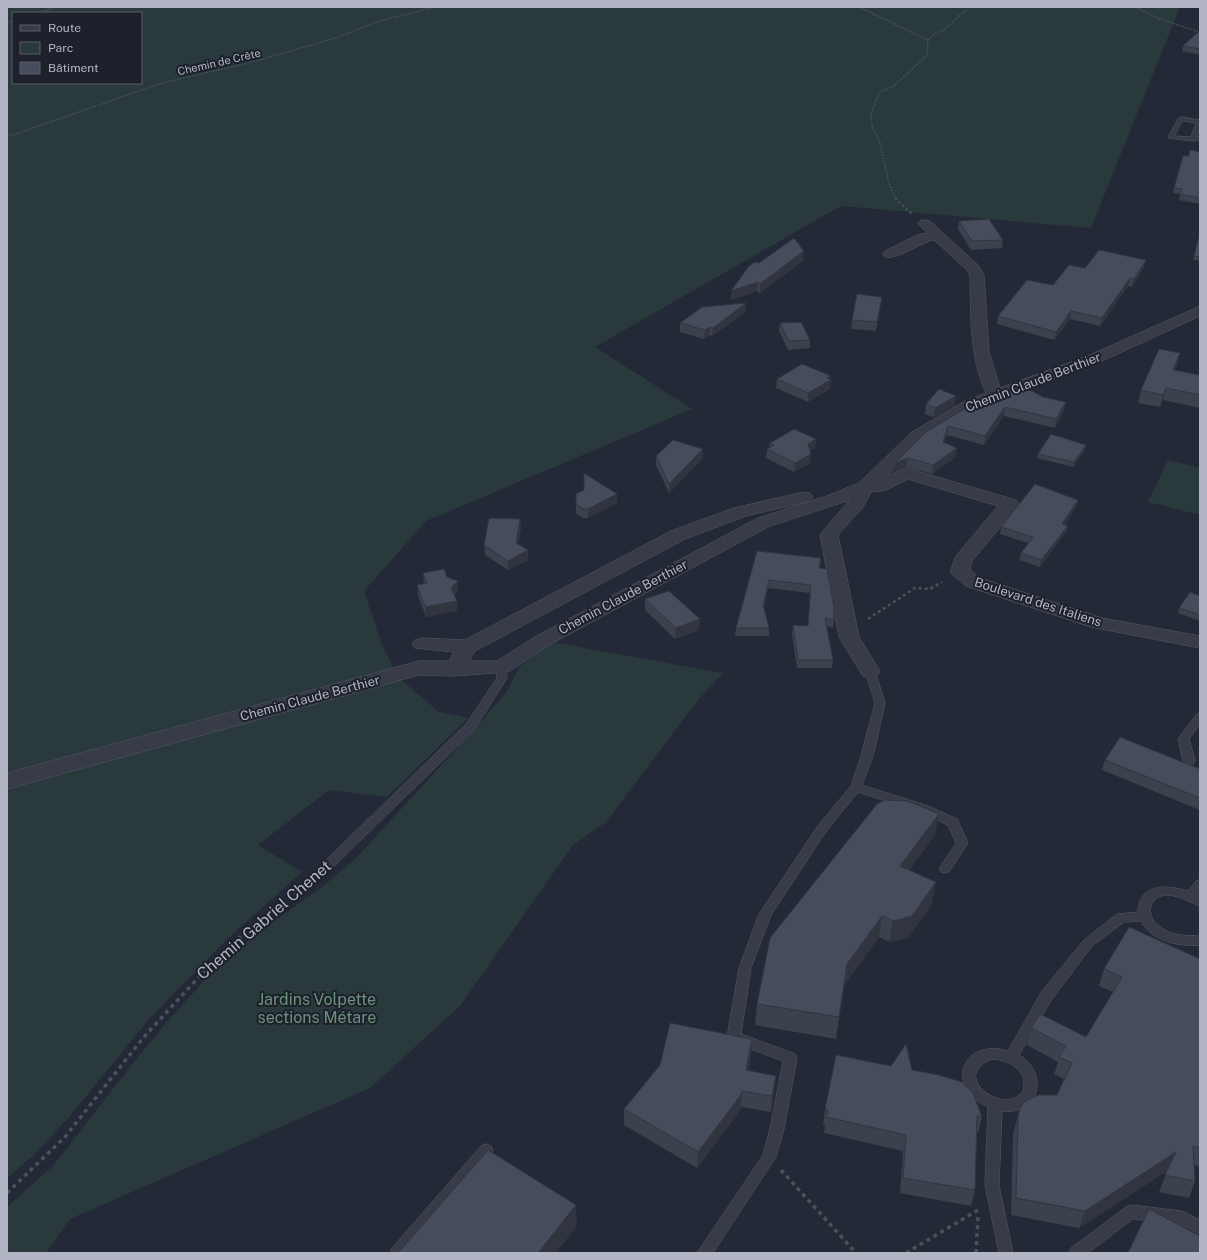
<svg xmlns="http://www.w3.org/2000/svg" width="1207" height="1260" viewBox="0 0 1207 1260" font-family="'Public Sans',sans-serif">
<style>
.green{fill:#2a393c;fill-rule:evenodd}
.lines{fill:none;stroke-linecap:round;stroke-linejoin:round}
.lane-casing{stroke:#555965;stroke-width:1}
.street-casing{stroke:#555965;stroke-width:1}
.path-far3{stroke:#485459;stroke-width:1.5;stroke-dasharray:1.5 1.5;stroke-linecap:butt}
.path-far2{stroke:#485459;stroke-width:2;stroke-dasharray:2.5 2.5;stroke-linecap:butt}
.path-far1{stroke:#485459;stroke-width:2.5;stroke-dasharray:3 3;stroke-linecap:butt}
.path{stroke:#485459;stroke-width:3.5;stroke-dasharray:4 4;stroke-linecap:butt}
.lane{fill:#373c48;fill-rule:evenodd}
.street{fill:#373c48;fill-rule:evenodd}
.wall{fill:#3c414e}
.shaded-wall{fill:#313540}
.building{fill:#464c5b;stroke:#313540}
.labels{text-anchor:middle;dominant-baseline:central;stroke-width:4;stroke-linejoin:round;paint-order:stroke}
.far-street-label{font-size:11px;fill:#b2b6c4;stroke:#1d212c}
.street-label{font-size:13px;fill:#b2b6c4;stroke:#1d212c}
.near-street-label{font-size:16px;fill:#b2b6c4;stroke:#1d212c}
.near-park-label{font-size:16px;fill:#6c927b;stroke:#1d212c}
</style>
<rect width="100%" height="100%" fill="#242937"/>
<!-- green -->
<g class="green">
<path d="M7,7H1180L1091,228L841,206L595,347L692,409L426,521L364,591L381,642L397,676L439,712L468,718L387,797L329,790L258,845L302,872L227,939L150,1018L69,1117L35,1154L7,1178ZM13,13H141V83H13Z"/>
<path d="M1168,460L1200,468V515L1148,502Z"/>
<path d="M551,642L723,673L697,701L606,822L573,845L460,1006L370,1088L70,1219L46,1253H7V1207L53,1166L130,1067L166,1023L204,981L239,947L327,883L357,857L482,721L508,690L519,667Z"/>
</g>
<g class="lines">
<!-- lane casing -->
<g class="lane-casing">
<g id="lane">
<path d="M1181,117L1200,120V128L1197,137L1200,136V140L1193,141L1169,138L1168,137L1178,119ZM1183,121L1196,123L1191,137L1175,136Z"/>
<path d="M501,664L506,667L507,678L474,730L333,867L329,868L325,867L323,864L325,861L466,724L497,678L496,667Z"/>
<path d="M870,668L875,671L885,703L873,756L862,785L928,806L957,819L968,843L949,872L945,873L941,872L939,869L956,843L948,825L920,812L858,792L825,833L771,915L751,968L741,1034L795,1054L797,1058L784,1129L776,1157L713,1253H697L763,1155L770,1129L783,1061L729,1041L727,1037L739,968L759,914L817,827L851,786L861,756L875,703L865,671Z"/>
<path d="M1200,713V724L1189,739L1195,761L1193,764H1185L1183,761L1178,739L1196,715Z"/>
<path d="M1200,880L1199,895H1200V906C1189,902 1180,896 1168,895C1149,895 1144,915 1159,926C1170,935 1186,937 1200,935V945C1179,947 1151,941 1141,921L1124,922L1092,946L1052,999L1019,1055C1050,1074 1039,1116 1002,1111L999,1185L1013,1253H999L985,1185L988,1107C943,1087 963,1037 1008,1051L1042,991L1084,940L1117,914L1138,912C1138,882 1169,885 1188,891L1196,881ZM992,1059C1007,1060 1025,1068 1024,1086C1024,1090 1022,1093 1018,1096C997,1111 951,1075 992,1059Z"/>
<path d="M486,1144L491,1146L493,1150L491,1154L406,1253H390L392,1248L481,1146Z"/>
<path d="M1131,1205L1182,1211L1200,1220V1234L1180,1224L1133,1219L1088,1253H1069L1071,1248L1126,1207Z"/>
</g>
</g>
<!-- street casing -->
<g class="street-casing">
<path id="street" d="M925,220L930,221L978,265L984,275L989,352L1000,388L1090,355L1200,306V316L1102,361L977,407L924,440L887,476L906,468L1016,500L1019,504L1016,508L972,561L970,570L980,578L1102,618L1200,636V648L1091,627L966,586L950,572L956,556L998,506L908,479L886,490L871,492L863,507L838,535L859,637L880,671L877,676L870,678L863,676L839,637L820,534L850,500L770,526L549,645L508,672L454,676L419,675L7,789V773L419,661H449L454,652L415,648L412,644L415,640L422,638L465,640L671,531L734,508L804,492L810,493L813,497L810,501L746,516L685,539L475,651L469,661H497L535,637L758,518L827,496L859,483L912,432L965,401L986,393C969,356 971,315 970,275L967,270L934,240C919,243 899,260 885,257L883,254L885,251L917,235L927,233L918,224L920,221Z"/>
</g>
<!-- path-far3 -->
<g class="path-far3">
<path d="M859,7L928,40"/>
<path d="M1135,7L1162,20L1200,32"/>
<path d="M39,13L56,7"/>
<path d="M7,22L13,21"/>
<path d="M7,137L162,83L249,63L339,37L376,22L435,7"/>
<path d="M896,199L889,184L880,143L872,126L871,113L880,92L894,86L927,55L928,40L936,33L944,30L969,7"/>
</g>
<!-- path-far2 -->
<path class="path-far2" d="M895,198L912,214"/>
<!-- path-far1 -->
<path class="path-far1" d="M868,619L915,588L930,589L942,582"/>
<!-- path -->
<g class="path">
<path d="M781,1170L856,1253"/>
<path d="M7,1193L65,1137L143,1038L197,979L233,943L317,874"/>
<path d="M906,1253L978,1210"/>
<path d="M976,1253L978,1217"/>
</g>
<!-- lane -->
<use href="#lane" class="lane"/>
<!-- street -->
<use href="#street" class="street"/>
</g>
<!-- wall -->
<g class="wall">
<path d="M1200,32V55L1182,51L1183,46Z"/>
<path d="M1190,150L1200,152V204L1179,200L1180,194L1173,193L1174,188L1188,156Z"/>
<path d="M959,221L1003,240L1002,248L971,250L958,229Z"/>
<path d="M1200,233V261L1193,260Z"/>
<path d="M804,251V260L760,293L757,291L731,300V291L759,263Z"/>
<path d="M1144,267L1132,287L1128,286L1100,326L1070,319L1054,340L997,324L998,316L1085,268Z"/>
<path d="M882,297L876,331L851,329L852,320Z"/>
<path d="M746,303V312L712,336L710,335L704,339L680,332V323Z"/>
<path d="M780,323L810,340V348L788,350L779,331Z"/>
<path d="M1177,365L1175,370L1200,375V408L1163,400L1160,407L1138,403L1141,390Z"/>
<path d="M777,379L831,380L830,389L808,402L776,388Z"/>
<path d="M990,400L1064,410L1055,428L1004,416L984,445L947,435L944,442L956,457L932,474L906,467L894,472L926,432Z"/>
<path d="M926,404L955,405L934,417L925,414Z"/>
<path d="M816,439L815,448L810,451L811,454L810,463L794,472L766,458L767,449L769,448L770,443Z"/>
<path d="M1086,445L1085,450L1073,467L1037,458L1038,454Z"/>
<path d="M656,456L703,458L669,493L656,465Z"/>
<path d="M576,494H617V503L588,518H583L576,514Z"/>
<path d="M1078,500L1076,507L1065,525L1068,526L1066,532L1040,567L1019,560L1021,553L1028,543L1000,534L1001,527Z"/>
<path d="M520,519L521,528L518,544L528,550V560L508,570L485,555L484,545Z"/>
<path d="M757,551L820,568L834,620L833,628L827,626L833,660L832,668H797L792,634L793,625L808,626L810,593L768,588L764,608L769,628V636H735L736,628Z"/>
<path d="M423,573L447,577L458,581V591L454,595L457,611L426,617L418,595L417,585L424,584Z"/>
<path d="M1200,596V621L1178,613L1179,608Z"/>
<path d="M645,599L699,630L675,639L645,610Z"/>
<path d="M1105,760L1200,769V810L1102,770Z"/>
<path d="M939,814L935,835L909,870L932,904L908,938L889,942L879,937L844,985L836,1039L755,1025L757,1004Z"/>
<path d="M1200,959V1166L1194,1165L1195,1181L1189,1198L1159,1192L1167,1171L1079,1228L1011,1215L1013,1134L1020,1108L1057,1095L1064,1079L1054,1074L1058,1062L1027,1045L1031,1028L1086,1037L1113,992L1099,986L1104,969Z"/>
<path d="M752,1039L751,1054L748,1071L776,1076L774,1092L771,1112L741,1107L740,1111L697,1168L624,1125V1109Z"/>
<path d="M912,1070L982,1117L978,1133H977L975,1190L971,1206L900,1193L903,1151L824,1133L825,1125H823L825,1109Z"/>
</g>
<!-- shaded-wall -->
<g class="shaded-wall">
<path d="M804,251V260L760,293V284Z"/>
<path d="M1146,260L1144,267L1132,287L1134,279Z"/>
<path d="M1130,278L1128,286L1100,326L1102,318Z"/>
<path d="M758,282L757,291L731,300V291Z"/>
<path d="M746,303V312L712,336L713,328Z"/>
<path d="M1071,311L1070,319L1054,340L1056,332Z"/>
<path d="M710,327V335L704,339L705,330Z"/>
<path d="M1180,353L1177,365L1170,382L1173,370Z"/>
<path d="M831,376L830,389L808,402V393Z"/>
<path d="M1166,388L1163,400L1160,407L1163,395Z"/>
<path d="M956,396L955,405L934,417L935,408Z"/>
<path d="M1066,402L1064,410L1055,428L1056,419Z"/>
<path d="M1005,407L1004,416L984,445L985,436Z"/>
<path d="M948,426L947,435L941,450L943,442Z"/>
<path d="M816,439L815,448L807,453L808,444Z"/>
<path d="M1086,445L1085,450L1073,467L1074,462Z"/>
<path d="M957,448L956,457L932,474L933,465Z"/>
<path d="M703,449V458L669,493V484Z"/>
<path d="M811,454L810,463L794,472L795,463Z"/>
<path d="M908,458L906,467L894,472L895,463Z"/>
<path d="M617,494V503L588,518V509Z"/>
<path d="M1078,500L1076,507L1061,531L1062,524Z"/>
<path d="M520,519L521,528L517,552L516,543Z"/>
<path d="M1068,526L1066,532L1040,567L1041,560Z"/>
<path d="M528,550V560L508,570V561Z"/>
<path d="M769,580L768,588L762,613L763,605Z"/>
<path d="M458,581V591L452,597L451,588Z"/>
<path d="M457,601V611L426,617L425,607Z"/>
<path d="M700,619L699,630L675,639L676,628Z"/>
<path d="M939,814L935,835L897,887L900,866Z"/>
<path d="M936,882L932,904L908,938L889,942L893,921Z"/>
<path d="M882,916L879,937L844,985L847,964Z"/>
<path d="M752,1039L751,1054L745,1086L746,1070Z"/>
<path d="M776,1076L774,1092L771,1112L772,1096Z"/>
<path d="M742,1091L740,1111L697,1168L698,1152Z"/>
<path d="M1176,1152L1170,1169L1079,1228L1085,1211Z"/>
<path d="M576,1205L577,1226L556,1253H538Z"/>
</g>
<!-- building -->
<g class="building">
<path d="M1200,32V49L1183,46L1197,33Z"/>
<path d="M1190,150L1200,152V198L1180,194L1182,189L1174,188L1183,156H1189Z"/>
<path d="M989,219L1003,240L972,241L959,221Z"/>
<path d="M1200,233V257L1194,256Z"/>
<path d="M794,238L804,251L760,284L758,282L731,291L749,266L755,262L759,263Z"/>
<path d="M1099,250L1146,260L1134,279L1130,278L1102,318L1071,311L1056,332L998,316L1027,280L1053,285L1069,265L1085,268Z"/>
<path d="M857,294L882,297L877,322L852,320Z"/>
<path d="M746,303L713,328L710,327L705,330L680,323L702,307Z"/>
<path d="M801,322L810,340L789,341L780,323Z"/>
<path d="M1159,349L1180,353L1173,370L1200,375V395L1166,388L1163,395L1141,390Z"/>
<path d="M802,364L831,376L827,378L831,380L808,393L777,379Z"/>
<path d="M1020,388H1026L1043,397L1066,402L1056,419L1005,407L985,436L948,426L943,442L957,448L933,465L908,458L895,463L926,432L979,400L983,398L990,400Z"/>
<path d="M939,389L956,396L935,408L926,404Z"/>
<path d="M794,429L816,439L808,444L811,454L795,463L767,449L774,445L770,443Z"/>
<path d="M1051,434L1086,445L1074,462L1038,454Z"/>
<path d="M673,440L703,449L669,484L656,456Z"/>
<path d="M584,473L617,494L588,509H583L576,504V494L584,490Z"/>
<path d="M1035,484L1078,500L1062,524L1068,526L1041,560L1021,553L1033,537L1001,527Z"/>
<path d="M489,518L520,519L516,543L528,550L508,561L484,545Z"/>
<path d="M757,551L821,558L819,568L827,569L834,607V620L825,618L833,660H798L793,625L808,626L811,585L769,580L763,605L769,628H736Z"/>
<path d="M444,569L447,577L458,581L451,588L457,601L425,607L417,585L427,583L423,573Z"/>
<path d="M669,591L700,619L676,628L645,599Z"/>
<path d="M1190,592L1200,596V615L1179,608Z"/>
<path d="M1120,737L1200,769V798L1105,760Z"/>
<path d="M885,800L908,801L939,814L900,866L936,882L912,916L893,921L882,916L847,964L839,1017L757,1004L770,938L877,804Z"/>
<path d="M1129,927L1200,959V1148L1193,1146L1195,1181L1165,1175L1176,1152L1085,1211L1016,1198L1018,1117L1020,1108L1025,1101L1038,1095H1057L1072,1063L1059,1057L1066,1046L1031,1028L1040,1014L1086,1037L1122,977L1104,969Z"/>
<path d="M670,1023L752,1039L746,1070L776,1076L772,1096L742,1091L741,1095L698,1152L624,1109L660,1065Z"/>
<path d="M906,1044L912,1070L939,1075L962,1082L973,1093L982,1117L977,1116L975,1190L903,1178L906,1135L826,1117L828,1110L825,1109L836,1055L891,1066Z"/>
<path d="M488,1150L576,1205L538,1253H398Z"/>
<path d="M1149,1209L1200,1236V1253H1128Z"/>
</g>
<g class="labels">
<!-- far-street labels -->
<g class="far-street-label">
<text transform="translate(219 62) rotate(-13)">Chemin de Crête</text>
</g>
<!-- street labels -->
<g class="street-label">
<text transform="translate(1033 382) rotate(-21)">Chemin Claude Berthier</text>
<text transform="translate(623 597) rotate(-28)">Chemin Claude Berthier</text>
<text transform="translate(1038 602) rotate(18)">Boulevard des Italiens</text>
<text transform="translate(310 698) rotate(-15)">Chemin Claude Berthier</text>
</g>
<!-- near-street labels -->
<g class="near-street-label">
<text transform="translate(264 920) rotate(-41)">Chemin Gabriel Chenet</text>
</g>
<!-- near-park labels -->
<g class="near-park-label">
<text x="317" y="999">Jardins Volpette<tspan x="317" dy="18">sections Métare</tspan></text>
</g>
</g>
<!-- border -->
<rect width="1207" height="1260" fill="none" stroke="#b2b6c4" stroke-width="16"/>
<!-- legend -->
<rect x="12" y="12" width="130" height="72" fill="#1d212c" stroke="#595d69"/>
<rect x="20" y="25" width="20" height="6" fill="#373c48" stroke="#595d69"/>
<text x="48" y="32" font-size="12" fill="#b2b6c4">Route</text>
<rect x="20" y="42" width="20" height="12" fill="#2a393c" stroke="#595d69"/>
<text x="48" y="52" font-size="12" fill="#b2b6c4">Parc</text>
<rect x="20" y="62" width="20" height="12" fill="#464c5b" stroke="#595d69"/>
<text x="48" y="72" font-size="12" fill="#b2b6c4">Bâtiment</text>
</svg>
